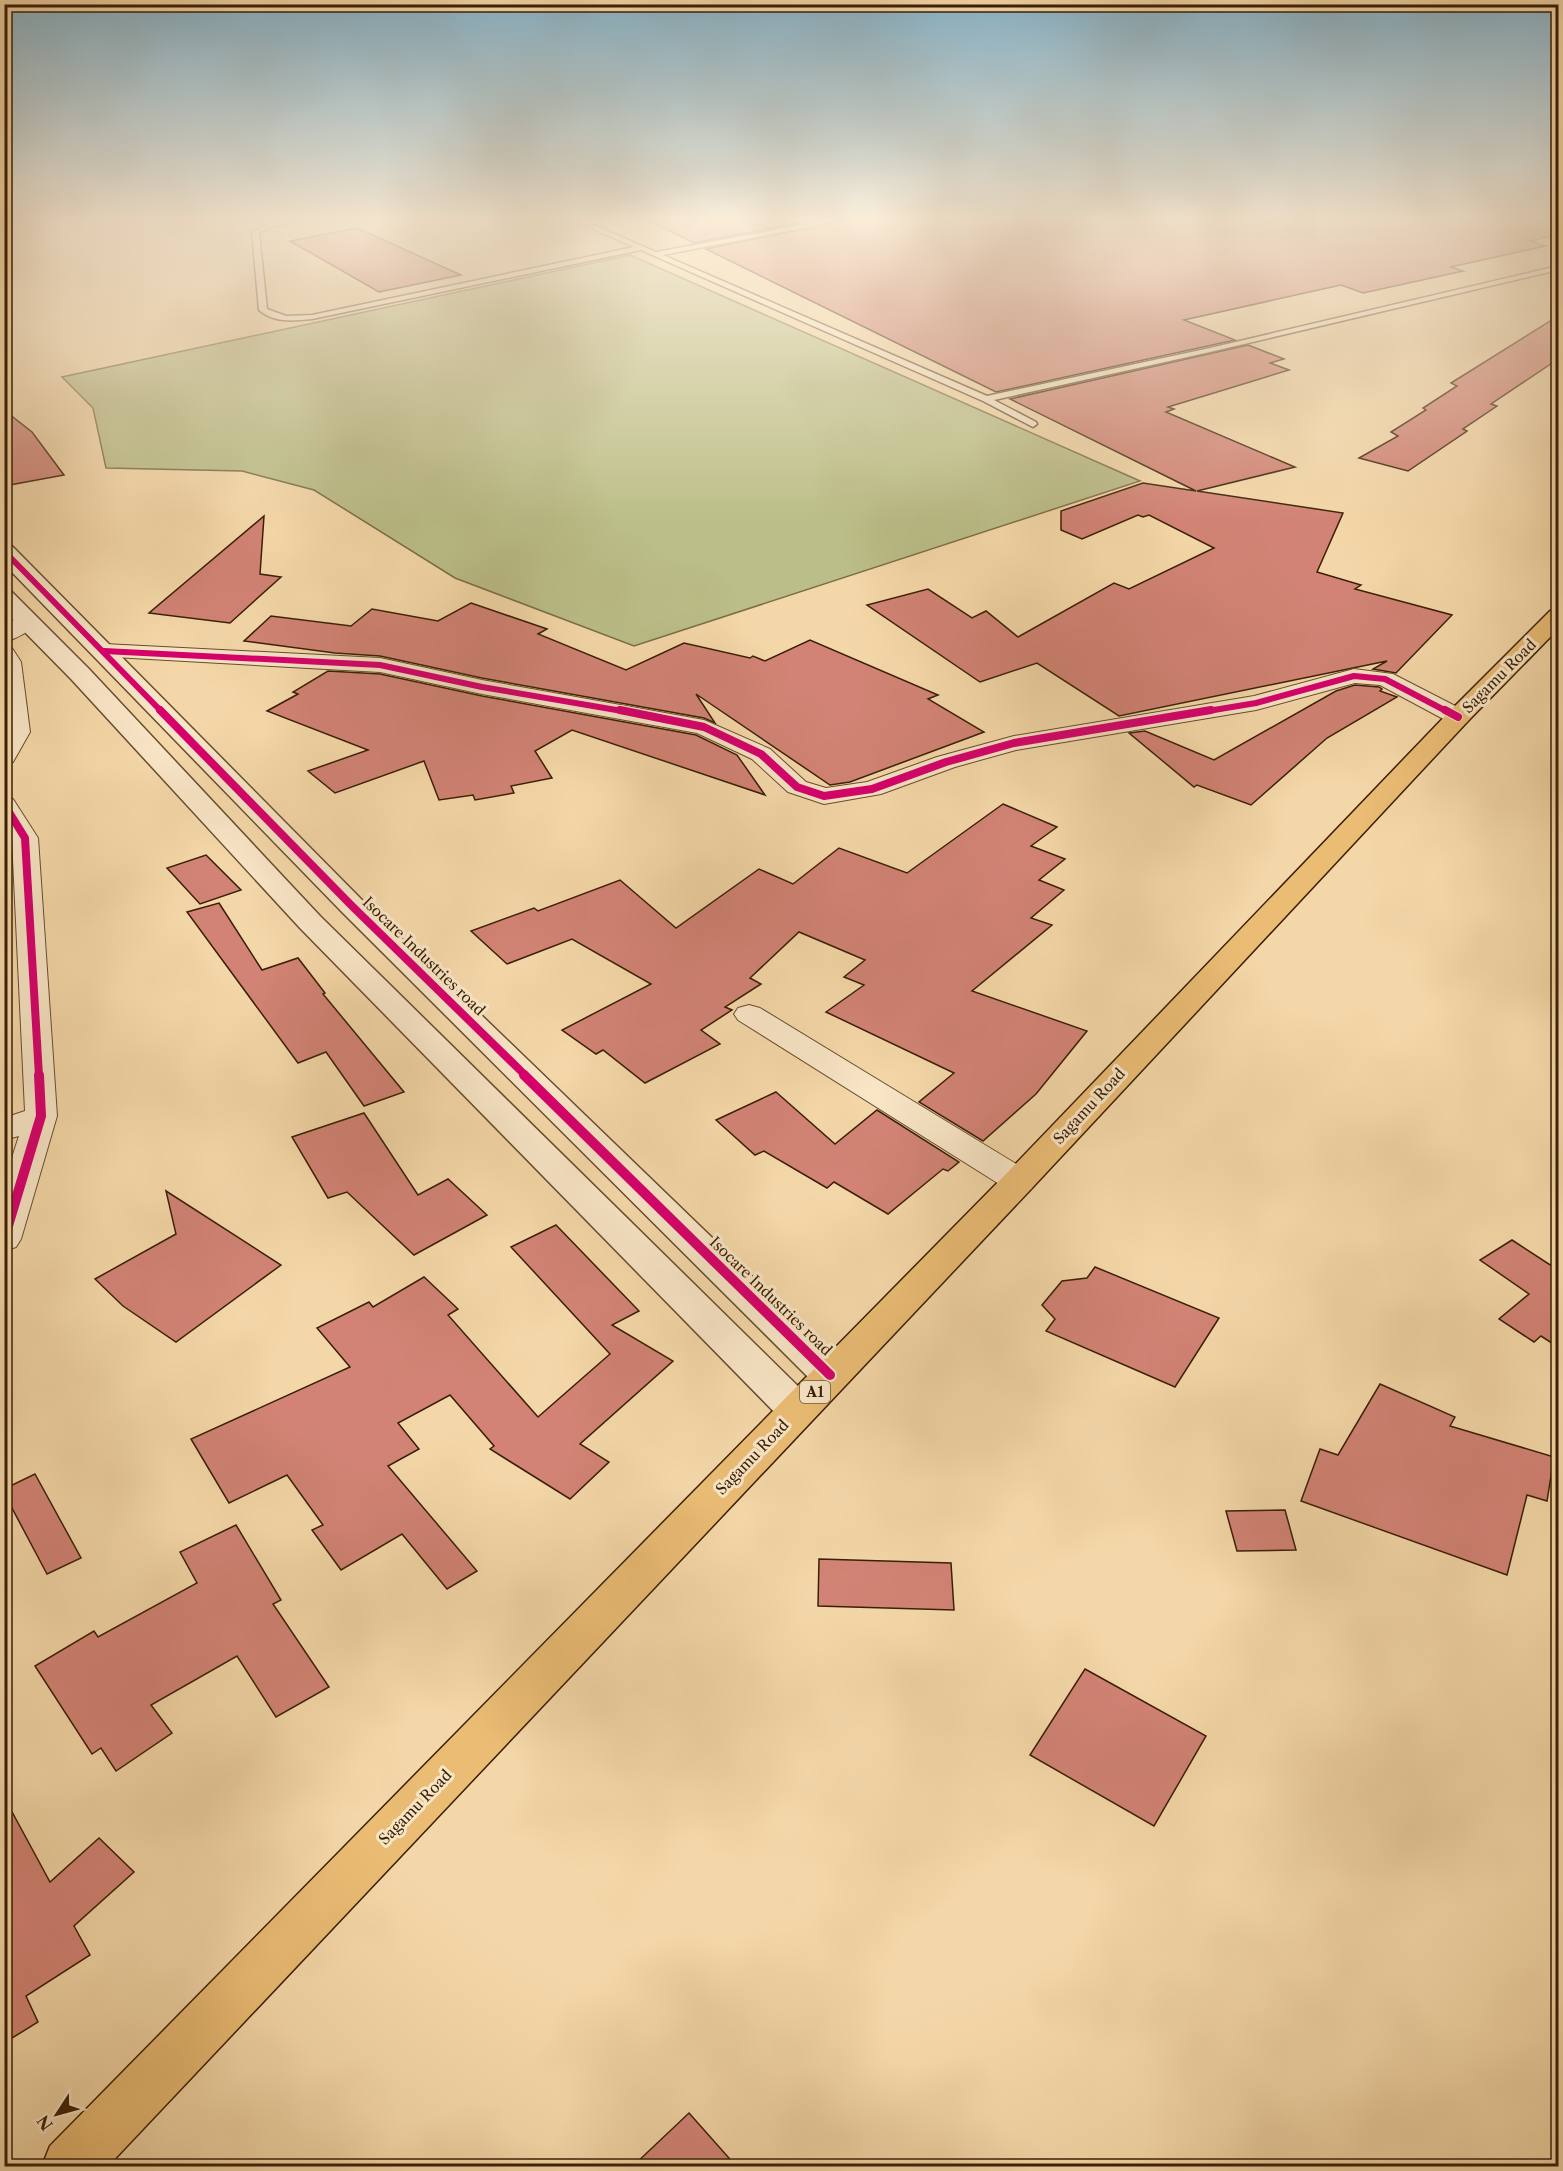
<svg xmlns="http://www.w3.org/2000/svg" width="1563" height="2171" viewBox="0 0 1563 2171" font-family="'Libre Caslon Text',serif">
<style>
.green{fill:#bbbe88;stroke:#7a6e46;stroke-width:1.5}
.building{fill:#d28375;stroke:#391f05;stroke-width:1.5}
.lines{fill:none;stroke-linecap:round;stroke-linejoin:round}
.service-casing{stroke:#684d2e;stroke-width:3}
.minor-casing{stroke:#684d2e;stroke-width:2}
.tertiary-casing{stroke:#684d2e;stroke-width:3}
.trunk-casing{stroke:#391f05;stroke-width:3}
.service{fill:#f8e5c6;fill-rule:evenodd}
.minor{fill:#f8e5c6;fill-rule:evenodd}
.tertiary{fill:#f8e5c6;fill-rule:evenodd}
.trunk{fill:#eabc74;fill-rule:evenodd}
.cycleway-far2-casing{stroke:#f8e5c6;stroke-width:8}
.cycleway-far1-casing{stroke:#f8e5c6;stroke-width:10}
.cycleway-casing{stroke:#f8e5c6;stroke-width:14}
.cycleway-far2{stroke:#d6006c;stroke-width:6}
.cycleway-far1{stroke:#d6006c;stroke-width:8}
.cycleway{stroke:#d6006c;stroke-width:10}
.labels{text-anchor:middle;dominant-baseline:central;stroke-width:6;stroke-linejoin:round;paint-order:stroke}
.shield{fill:#f8e5c6;stroke:#725a3f;stroke-width:1.5}
.shield-label{font-size:14px;font-weight:bold;fill:#391f05}
.street-label{font-size:15px;fill:#391f05;stroke:#f8e5c6}
</style>
<rect width="100%" height="100%" fill="#f4d7a8"/>
<filter id="stains"><feTurbulence type="fractalNoise" baseFrequency=".00333" numOctaves="4"/><feColorMatrix values="0 0 0 0 .2 0 0 0 0 .09 0 0 0 0 .02 0 0 0 .5 -.17"/></filter>
<radialGradient id="worn" r=".72"><stop offset=".6" stop-color="#630" stop-opacity="0"/><stop offset="1" stop-color="#630" stop-opacity=".3"/></radialGradient>
<!-- green -->
<path class="green" d="M630,255L1140,481L634,646L455,578L314,490L242,471L106,468L93,408L62,377Z"/>
<!-- building -->
<g class="building">
<path d="M642,217H831L694,243Z"/>
<path d="M861,217H1558V234L1530,241L1545,246L1451,267L1463,271L1363,293L1341,285L1184,320L1235,340L996,392L706,249Z"/>
<path d="M357,228L461,275L379,292L290,241Z"/>
<path d="M1558,316V359L1491,404L1497,406L1463,429L1467,431L1408,471L1359,458L1398,436L1391,432L1426,410L1423,408L1457,386L1451,383Z"/>
<path d="M1248,345L1284,359L1270,363L1289,370L1168,407L1174,409L1166,412L1295,467L1197,491L1343,513L1317,572L1361,585L1355,589L1452,615L1396,673L1373,669L1387,661L1119,716L1037,663L980,682L867,605L928,589L972,618L986,611L1018,637L1114,583L1129,589L1214,548L1149,515L1143,517L1138,515L1082,539L1061,530V511L1143,483L1196,491L1010,399Z"/>
<path d="M4,410L32,432L64,475L4,486Z"/>
<path d="M264,516L260,574L281,577L230,623L149,613Z"/>
<path d="M471,603L547,629L538,634L626,670L684,643L750,658L753,656L765,661L810,640L938,695L928,699L984,732L850,782L830,785L696,694L715,723L704,718L482,678L380,656L335,653L244,641L271,616L351,626L372,609L438,621Z"/>
<path d="M328,671L380,674L482,696L696,735L737,755L765,795L572,730L535,751L552,778L511,786L514,793L475,800L473,795L439,800L424,761L335,793L308,771L368,750L267,711L298,694L293,692Z"/>
<path d="M1355,685L1379,687L1382,689L1380,691L1397,697L1327,738L1251,805L1197,785L1194,787L1129,733L1145,731L1214,760L1336,691Z"/>
<path d="M1003,804L1057,827L1031,846L1065,859L1039,880L1064,890L1031,918L1052,925L972,991L1087,1031L1036,1094L983,1141L919,1102L954,1073L826,1012L864,985L844,977L865,960L799,932L750,978L761,984L725,1007L732,1010L701,1030L720,1044L645,1083L603,1050L596,1054L562,1030L651,984L572,939L507,964L471,931L534,908L538,911L620,880L676,928L759,869L793,884L839,848L907,873Z"/>
<path d="M206,855L241,890L200,904L167,868Z"/>
<path d="M219,903L262,970L298,958L325,993L323,994L404,1092L364,1106L326,1052L298,1063L187,912Z"/>
<path d="M776,1092L835,1144L877,1110L959,1162L948,1171L943,1169L888,1214L834,1182L827,1188L764,1151L755,1155L716,1120Z"/>
<path d="M364,1113L418,1195L448,1179L487,1215L414,1255L347,1192L328,1198L292,1137Z"/>
<path d="M166,1191L281,1265L176,1342L123,1306L95,1279L176,1234Z"/>
<path d="M556,1225L639,1311L612,1325L673,1361L580,1444L609,1462L570,1499L490,1449L494,1446L450,1395L398,1423L419,1449L388,1466L477,1571L447,1589L402,1534L341,1570L312,1530L323,1525L287,1475L229,1503L191,1439L350,1367L317,1328L369,1302L373,1307L424,1277L458,1309L448,1315L538,1417L610,1354L511,1247Z"/>
<path d="M1512,1240L1558,1270V1347L1541,1336L1534,1342L1499,1319L1529,1294L1480,1260Z"/>
<path d="M1095,1267L1219,1318L1175,1387L1046,1331L1055,1319L1042,1305L1062,1281L1087,1278Z"/>
<path d="M1380,1384L1455,1417L1450,1426L1554,1457L1547,1501L1527,1495L1507,1575L1301,1501L1320,1449L1338,1455Z"/>
<path d="M35,1474L81,1558L47,1574L4,1493V1489Z"/>
<path d="M1285,1510L1296,1550L1237,1551L1226,1511Z"/>
<path d="M236,1525L281,1600L273,1604L329,1687L276,1717L237,1656L151,1705L172,1733L116,1771L101,1748L92,1754L35,1666L94,1631L98,1637L197,1583L180,1552Z"/>
<path d="M819,1559L951,1563L954,1610L818,1606Z"/>
<path d="M1085,1669L1206,1736L1154,1826L1030,1755Z"/>
<path d="M4,1797L50,1882L99,1838L134,1872L74,1926L90,1955L26,1996L38,2022L4,2043Z"/>
<path d="M689,2113L736,2166H633Z"/>
</g>
<g class="lines">
<!-- service casing -->
<g class="service-casing">
<path id="service" d="M299,217H313L275,226L259,233L267,309L286,316L312,315L634,247L566,217H575L656,252L844,217H859L663,255L987,396L1210,348L1558,266V270L1210,352L994,400L1036,422L1037,424L1033,427L983,401L641,250L312,319C293,321 274,323 259,310L252,232L271,223Z"/>
</g>
<!-- minor casing -->
<g class="minor-casing">
<g id="minor">
<path d="M27,614L35,616L38,621C31,631 16,639 4,642V625Z"/>
<path d="M104,644L380,658L482,680L704,720L770,749L806,782L826,788L867,782L937,757L1014,736L1254,696L1354,669L1393,674L1467,712L1470,717L1467,722L1458,724L1449,722L1380,685L1355,683L1256,710L1016,750L955,767L881,794L824,804L788,792L752,759L697,733L482,694L380,672L96,656L93,651L96,646Z"/>
<path d="M4,646L12,648L21,662L30,732L13,762L4,764Z"/>
<path d="M4,796L13,799L38,838L57,1116L21,1239L16,1247L4,1251V1182L19,1136L4,1140V1118L25,1111L12,838L4,826Z"/>
<path d="M749,1005L760,1008L1031,1173L1036,1181L1031,1189L1019,1192L1007,1189L738,1020L734,1014L738,1008Z"/>
</g>
</g>
<!-- tertiary casing -->
<g class="tertiary-casing">
<g id="tertiary">
<path d="M4,545L12,546L362,900L844,1365L850,1375L844,1385L830,1390L816,1385L342,912L4,564Z"/>
<path d="M4,590L12,592L89,669L320,916L811,1399L817,1410L811,1421L797,1425L783,1421L300,928L71,679L4,611Z"/>
</g>
</g>
<!-- trunk casing -->
<g class="trunk-casing">
<path id="trunk" d="M1558,609V629L1467,722L1031,1189L108,2166H42L50,2146L1007,1173L1449,712L1550,611Z"/>
</g>
<!-- service -->
<use href="#service" class="service"/>
<!-- minor -->
<use href="#minor" class="minor"/>
<!-- tertiary -->
<use href="#tertiary" class="tertiary"/>
<!-- trunk -->
<use href="#trunk" class="trunk"/>
<!-- cycleway-far2 casing -->
<g class="cycleway-far2-casing">
<g id="cycleway-far2">
<path d="M4,551L162,712"/>
<path d="M104,651L380,665L482,687L628,712"/>
<path d="M1202,712L1256,703L1354,676L1385,679L1448,712"/>
</g>
</g>
<!-- cycleway-far1 casing -->
<g class="cycleway-far1-casing">
<g id="cycleway-far1">
<path d="M160,710L352,906L526,1076"/>
<path d="M620,710L704,727L761,754L797,787L824,796L872,789L946,762L1014,743L1211,710"/>
<path d="M1445,710L1458,717"/>
<path d="M4,804L25,838L39,1076"/>
</g>
</g>
<!-- cycleway casing -->
<g class="cycleway-casing">
<g id="cycleway">
<path d="M524,1075L830,1375"/>
<path d="M4,1239L41,1116L39,1075"/>
</g>
</g>
<!-- cycleway-far2 -->
<use href="#cycleway-far2" class="cycleway-far2"/>
<!-- cycleway-far1 -->
<use href="#cycleway-far1" class="cycleway-far1"/>
<!-- cycleway -->
<use href="#cycleway" class="cycleway"/>
</g>
<!-- sky -->
<linearGradient id="sky" x2="0" y2="1"><stop stop-color="#89b6cd"/><stop offset="0.42" stop-color="#faedd8"/><stop offset="1" stop-color="#faedd8" stop-opacity="0"/></linearGradient>
<rect width="1563" height="521" fill="url(#sky)"/>
<g class="labels">
<!-- shield labels -->
<rect class="shield" x="800" y="1381" width="30" height="22" rx="4.5"/>
<g class="shield-label">
<text x="815" y="1392">A1</text>
</g>
<!-- street labels -->
<g class="street-label">
<text transform="translate(1499 676) rotate(-45)">Sagamu Road</text>
<text transform="translate(424 956) rotate(44)">Isocare Industries road</text>
<text transform="translate(1089 1106) rotate(-47)">Sagamu Road</text>
<text transform="translate(771 1296) rotate(44)">Isocare Industries road</text>
<text transform="translate(752 1457) rotate(-46)">Sagamu Road</text>
<text transform="translate(415 1807) rotate(-46)">Sagamu Road</text>
</g>
</g>
<!-- margin -->
<rect width="1563" height="2171" fill="none" stroke="#f4d7a8" stroke-width="24"/>
<rect x="6" y="6" width="1551" height="2159" fill="none" stroke="#391f05" stroke-width="3"/>
<rect x="12" y="12" width="1539" height="2147" fill="none" stroke="#391f05" stroke-width="1.5"/>
<!-- north arrow -->
<g transform="translate(57 2114) rotate(234)" stroke="#f8e5c6" stroke-width="4.5" paint-order="stroke">
<path d="M0-4.5L10 22L0 15L-10 22Z" fill="#391f05"/>
<text y="-9" font-size="16" font-weight="bold" text-anchor="middle" fill="#391f05">N</text>
</g>
<rect width="100%" height="100%" filter="url(#stains)"/>
<rect width="100%" height="100%" fill="url(#worn)"/>
</svg>
